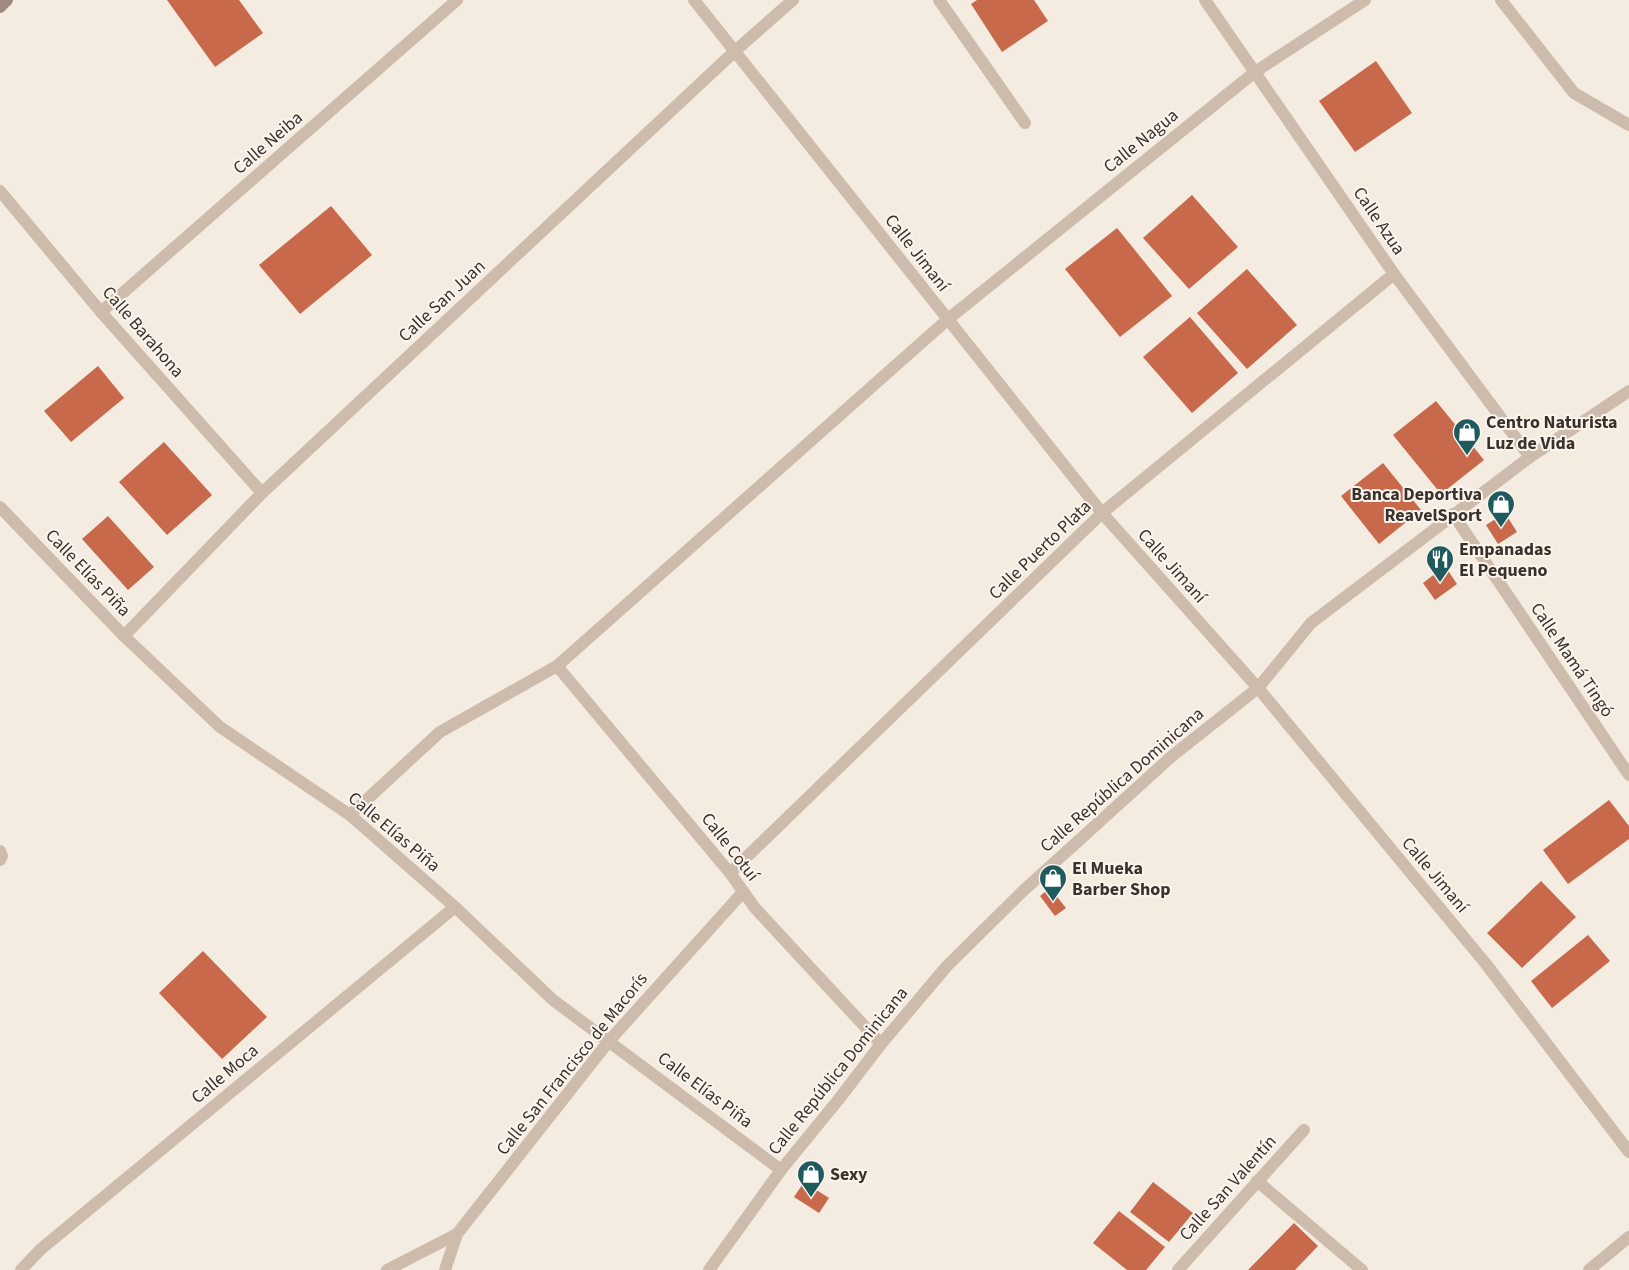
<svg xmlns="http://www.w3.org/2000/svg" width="1629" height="1270" viewBox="0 0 1629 1270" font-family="'Source Sans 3',sans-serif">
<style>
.building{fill:#c8694b}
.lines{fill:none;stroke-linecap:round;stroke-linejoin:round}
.service{stroke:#cdbbac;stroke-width:12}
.minor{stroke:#cdbbac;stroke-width:12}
.tertiary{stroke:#cdbbac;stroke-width:12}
.secondary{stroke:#a18a7d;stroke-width:12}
.labels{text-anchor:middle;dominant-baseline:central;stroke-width:4;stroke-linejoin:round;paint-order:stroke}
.street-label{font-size:18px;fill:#3b302b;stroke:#fbf5ee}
.poi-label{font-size:18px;font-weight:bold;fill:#3b302b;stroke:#fbf5ee;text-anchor:start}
</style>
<rect width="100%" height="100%" fill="#f4ebe1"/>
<!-- building -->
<g class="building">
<path d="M167,0H239L263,33L215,67Z"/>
<path d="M977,0H1034L1048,21L1002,52L971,4Z"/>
<path d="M1376,61L1412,113L1355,152L1319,101Z"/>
<path d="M1192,195L1238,247L1189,289L1143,238Z"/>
<path d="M331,206L372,255L300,314L259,265Z"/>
<path d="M1117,228L1172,296L1120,337L1065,269Z"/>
<path d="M1247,269L1297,325L1247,369L1197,313Z"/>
<path d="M1190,317L1238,373L1192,413L1143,357Z"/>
<path d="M98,366L124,398L71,442L44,411Z"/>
<path d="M1436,401L1484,460L1441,494L1393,435Z"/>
<path d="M164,442L212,495L167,535L119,482Z"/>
<path d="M1383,463L1421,510L1379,544L1341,496Z"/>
<path d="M1505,513L1517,532L1498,544L1486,525Z"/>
<path d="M108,516L154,567L128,590L82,539Z"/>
<path d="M1445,566L1457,584L1435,600L1423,583Z"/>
<path d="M1609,800L1629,826V839L1568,884L1543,850Z"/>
<path d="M1541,881L1576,917L1522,968L1487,933Z"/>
<path d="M1050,888L1066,908L1055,916L1040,896Z"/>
<path d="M1588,935L1610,961L1552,1008L1531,981Z"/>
<path d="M203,951L267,1017L222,1059L159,993Z"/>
<path d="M804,1182L829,1198L819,1213L794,1197Z"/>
<path d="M1153,1182L1193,1213L1169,1242L1130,1212Z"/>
<path d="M1119,1211L1165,1247L1146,1270H1127L1093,1243Z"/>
<path d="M1294,1223L1318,1246L1295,1270H1248Z"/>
</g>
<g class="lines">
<!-- service -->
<path class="service" d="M939,0L1025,123"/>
<!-- minor -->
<g class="minor">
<path d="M694,0L1102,513L1258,688L1486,964L1629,1152"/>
<path d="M1501,0L1574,93L1629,125"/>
<path d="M0,191L101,312L262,493"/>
<path d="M101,312L457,0"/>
<path d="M0,507L124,636L220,727L350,815L455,907L553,1000L781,1170"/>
<path d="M1453,514L1629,775"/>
<path d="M124,636L262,493L734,52L793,0"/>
<path d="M557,666L730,873L755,908L881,1044"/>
<path d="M350,815L440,732L557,666L947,320L1255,72L1365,0"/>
<path d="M0,851L2,856L0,860"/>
<path d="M730,873L1102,513L1394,274"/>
<path d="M1257,1181L1362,1270"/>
<path d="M21,1270L41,1249L455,907"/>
<path d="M387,1270L457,1234"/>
<path d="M445,1270L457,1234L609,1041L743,892"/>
<path d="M1178,1270L1304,1130"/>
<path d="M1589,1270L1629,1237"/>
</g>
<!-- tertiary -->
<g class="tertiary">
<path d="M1205,0L1394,274L1530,457"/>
<path d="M709,1270L781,1170L839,1099L881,1044L947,966L1023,891L1172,756L1258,688L1311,623L1530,457L1629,391"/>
</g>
<!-- secondary -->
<path class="secondary" d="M0,7L7,0"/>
</g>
<!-- icons -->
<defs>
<g id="shop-pin" transform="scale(1.4375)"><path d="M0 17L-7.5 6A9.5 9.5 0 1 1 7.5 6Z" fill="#1f5a5e" stroke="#fbf5ee"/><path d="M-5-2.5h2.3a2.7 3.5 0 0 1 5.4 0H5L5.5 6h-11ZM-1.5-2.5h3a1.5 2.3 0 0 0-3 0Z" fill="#fff"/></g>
<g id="restaurant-pin" transform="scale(1.4375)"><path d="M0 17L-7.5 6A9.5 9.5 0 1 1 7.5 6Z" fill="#1f5a5e" stroke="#fbf5ee"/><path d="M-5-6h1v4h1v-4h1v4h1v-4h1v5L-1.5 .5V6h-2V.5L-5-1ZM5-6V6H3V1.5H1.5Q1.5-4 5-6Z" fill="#fff"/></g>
</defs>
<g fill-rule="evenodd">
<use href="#shop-pin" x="1467" y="432"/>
<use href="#shop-pin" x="1501" y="504"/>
<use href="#restaurant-pin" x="1440" y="559"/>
<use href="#shop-pin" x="1053" y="878"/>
<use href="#shop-pin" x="811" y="1174"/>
</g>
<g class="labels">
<!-- street labels -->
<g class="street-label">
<text transform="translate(1141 141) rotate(-39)">Calle Nagua</text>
<text transform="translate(268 143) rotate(-41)">Calle Neiba</text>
<text transform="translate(1379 221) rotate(56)">Calle Azua</text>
<text transform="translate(917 253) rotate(52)">Calle Jimaní</text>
<text transform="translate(442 301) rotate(-43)">Calle San Juan</text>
<text transform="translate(143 332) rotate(49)">Calle Barahona</text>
<text transform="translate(1040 550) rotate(-44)">Calle Puerto Plata</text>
<text transform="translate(1172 566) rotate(48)">Calle Jimaní</text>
<text transform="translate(88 573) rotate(46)">Calle Elías Piña</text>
<text transform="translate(1572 660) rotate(56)">Calle Mamá Tingó</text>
<text transform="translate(1122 780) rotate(-41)">Calle República Dominicana</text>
<text transform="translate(394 832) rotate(40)">Calle Elías Piña</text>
<text transform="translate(730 847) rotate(52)">Calle Cotuí</text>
<text transform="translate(1435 875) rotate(50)">Calle Jimaní</text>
<text transform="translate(572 1064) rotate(-51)">Calle San Francisco de Macorís</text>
<text transform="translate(838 1071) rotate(-51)">Calle República Dominicana</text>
<text transform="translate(225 1074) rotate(-40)">Calle Moca</text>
<text transform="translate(705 1090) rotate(37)">Calle Elías Piña</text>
<text transform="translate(1228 1188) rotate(-48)">Calle San Valentín</text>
</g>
<!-- poi labels -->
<g class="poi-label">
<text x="1486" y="422">Centro Naturista<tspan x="1486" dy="21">Luz de Vida</tspan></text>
<text x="1482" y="494" text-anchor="end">Banca Deportiva<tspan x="1482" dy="21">ReavelSport</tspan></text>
<text x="1459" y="549">Empanadas<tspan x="1459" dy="21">El Pequeno</tspan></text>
<text x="1072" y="868">El Mueka<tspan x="1072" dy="21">Barber Shop</tspan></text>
<text x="830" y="1174">Sexy</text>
</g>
</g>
</svg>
